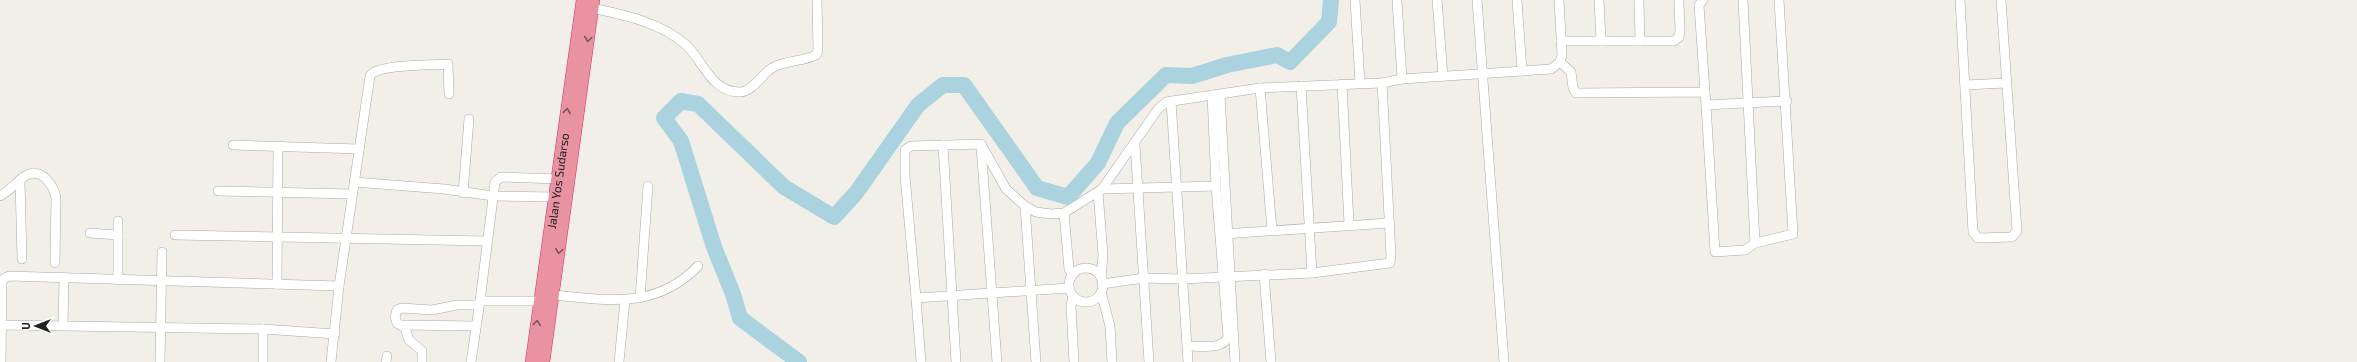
<svg xmlns="http://www.w3.org/2000/svg" width="2357" height="362" viewBox="0 0 2357 362" font-family="'Exo 2',sans-serif">
<style>
.lines{fill:none;stroke-linecap:round;stroke-linejoin:round}
.river{stroke:#aad3df;stroke-width:16}
.minor-casing{stroke:#a9a9a9;stroke-width:10}
.highway-casing{stroke:#dc2a67;stroke-width:14}
.minor{stroke:#fff;stroke-width:9}
.highway{stroke:#e892a2;stroke-width:13}
.oneway{stroke:#7b545c}
.labels{text-anchor:middle;dominant-baseline:central;stroke-width:4;stroke-linejoin:round;paint-order:stroke}
.street-label{font-size:12px;fill:#222;stroke:#fff}
</style>
<rect width="100%" height="100%" fill="#f2efe9"/>
<g class="lines">
<!-- river -->
<path class="river" d="M799,362L740,318L733,294L714,247L681,141L664,118L681,101L698,104L784,187L834,217L856,193L918,105L943,85H964L1037,188L1068,197L1098,163L1117,123L1166,75L1192,76L1227,65L1277,55L1290,62L1329,22L1331,0"/>
<!-- minor casing -->
<g class="minor-casing">
<g id="minor">
<path d="M1355,0L1360,83"/>
<path d="M1397,0L1402,79"/>
<path d="M1437,0L1443,76"/>
<path d="M1477,0L1504,362"/>
<path d="M1517,0L1522,71"/>
<path d="M1599,0L1601,41"/>
<path d="M1639,0L1640,41"/>
<path d="M1703,0L1699,5L1705,92"/>
<path d="M1743,0L1755,243"/>
<path d="M1960,0L1973,232L1978,238L2012,237L2017,231L2001,0"/>
<path d="M592,8C624,15 660,22 685,44C703,59 710,93 741,92C753,91 762,74 772,68C785,60 802,62 816,55L818,50L817,0"/>
<path d="M1561,41H1674L1679,37L1680,32L1679,0"/>
<path d="M1560,62L1571,72L1573,88L1576,93L1705,92L1706,105L1787,101"/>
<path d="M1342,84L1349,224"/>
<path d="M1965,85L2006,83"/>
<path d="M1301,86L1312,273"/>
<path d="M1260,88L1272,230"/>
<path d="M1220,95L1235,362"/>
<path d="M1171,101L1188,362"/>
<path d="M1706,105L1715,252L1745,250L1755,243L1793,234L1779,0"/>
<path d="M1135,144L1149,362"/>
<path d="M233,145L359,149"/>
<path d="M943,145L956,362"/>
<path d="M981,146L997,362"/>
<path d="M20,181L22,259"/>
<path d="M354,182L444,189L493,196L555,197"/>
<path d="M1102,189L1216,186"/>
<path d="M218,191L352,194"/>
<path d="M1098,192L1103,255L1101,278"/>
<path d="M463,193L469,119"/>
<path d="M0,196C10,191 16,182 25,176C41,166 54,186 56,198L55,263"/>
<path d="M1025,206L1036,362"/>
<path d="M1064,213L1069,269L1073,274"/>
<path d="M118,221V280"/>
<path d="M90,233L118,235"/>
<path d="M1223,234L1389,223"/>
<path d="M175,235L486,241"/>
<circle cx="1086" cy="285" r="17"/>
<path d="M1264,274L1271,362"/>
<path d="M277,284L278,146"/>
<path d="M1102,284L1144,278L1182,279L1312,273L1390,263L1391,255L1382,83"/>
<path d="M1069,288L916,298L905,176V150L911,146L981,144L1006,189L1025,206L1036,212L1051,214L1064,213L1102,189L1158,109L1166,102L1260,88L1382,83L1402,79L1551,69L1560,62L1562,55L1559,0"/>
<path d="M1101,292L1110,326L1112,362"/>
<path d="M553,295C607,300 656,310 698,266"/>
<path d="M1073,296L1071,306L1074,362"/>
<path d="M640,298L648,186"/>
<path d="M916,298L921,362"/>
<path d="M480,301L495,182L501,177L558,179"/>
<path d="M2,325L263,329L335,334"/>
<path d="M63,325L64,278"/>
<path d="M401,325L476,326"/>
<path d="M263,329V362"/>
<path d="M1188,346C1199,346 1223,350 1228,337L1216,186L1212,95"/>
<path d="M1,362L2,283L3,279L9,276L339,286"/>
<path d="M160,362L162,252"/>
<path d="M331,362L339,286L370,76C376,64 434,65 448,64L449,94"/>
<path d="M386,362L387,356"/>
<path d="M422,362V351L409,340L405,328L397,323L395,317L397,310L402,308L432,310L457,305H479"/>
<path d="M471,362L480,301H540"/>
<path d="M619,362L625,300"/>
</g>
</g>
<!-- highway casing -->
<g class="highway-casing">
<g id="highway">
<path id="s1" d="M532,362L583,0"/>
<path d="M543,362L593,0"/>
</g>
</g>
<!-- minor -->
<use href="#minor" class="minor"/>
<!-- highway -->
<use href="#highway" class="highway"/>
</g>
<!-- one-way arrows -->
<defs><path id="oneway-chevron" d="M-2-3.5L2.5 0L-2 3.5" fill="none" stroke-width="1.6" stroke-linecap="round" stroke-linejoin="round"/></defs>
<g class="oneway">
<use href="#oneway-chevron" transform="translate(588 39) rotate(98)"/>
<use href="#oneway-chevron" transform="translate(567 111) rotate(-82)"/>
<use href="#oneway-chevron" transform="translate(559 251) rotate(98)"/>
<use href="#oneway-chevron" transform="translate(537 323) rotate(-82)"/>
</g>
<g class="labels">
<!-- street labels -->
<g class="street-label">
<text stroke="none"><textPath href="#s1" startOffset="183">Jalan Yos Sudarso</textPath></text>
</g>
</g>
<!-- north arrow -->
<g transform="translate(36 326) rotate(270)" stroke="#ffffff" stroke-width="3" paint-order="stroke">
<path d="M0-3L7 15L0 10L-7 15Z" fill="#222222"/>
<text y="-6" font-size="11" font-weight="bold" text-anchor="middle" fill="#222222">U</text>
</g>
</svg>
